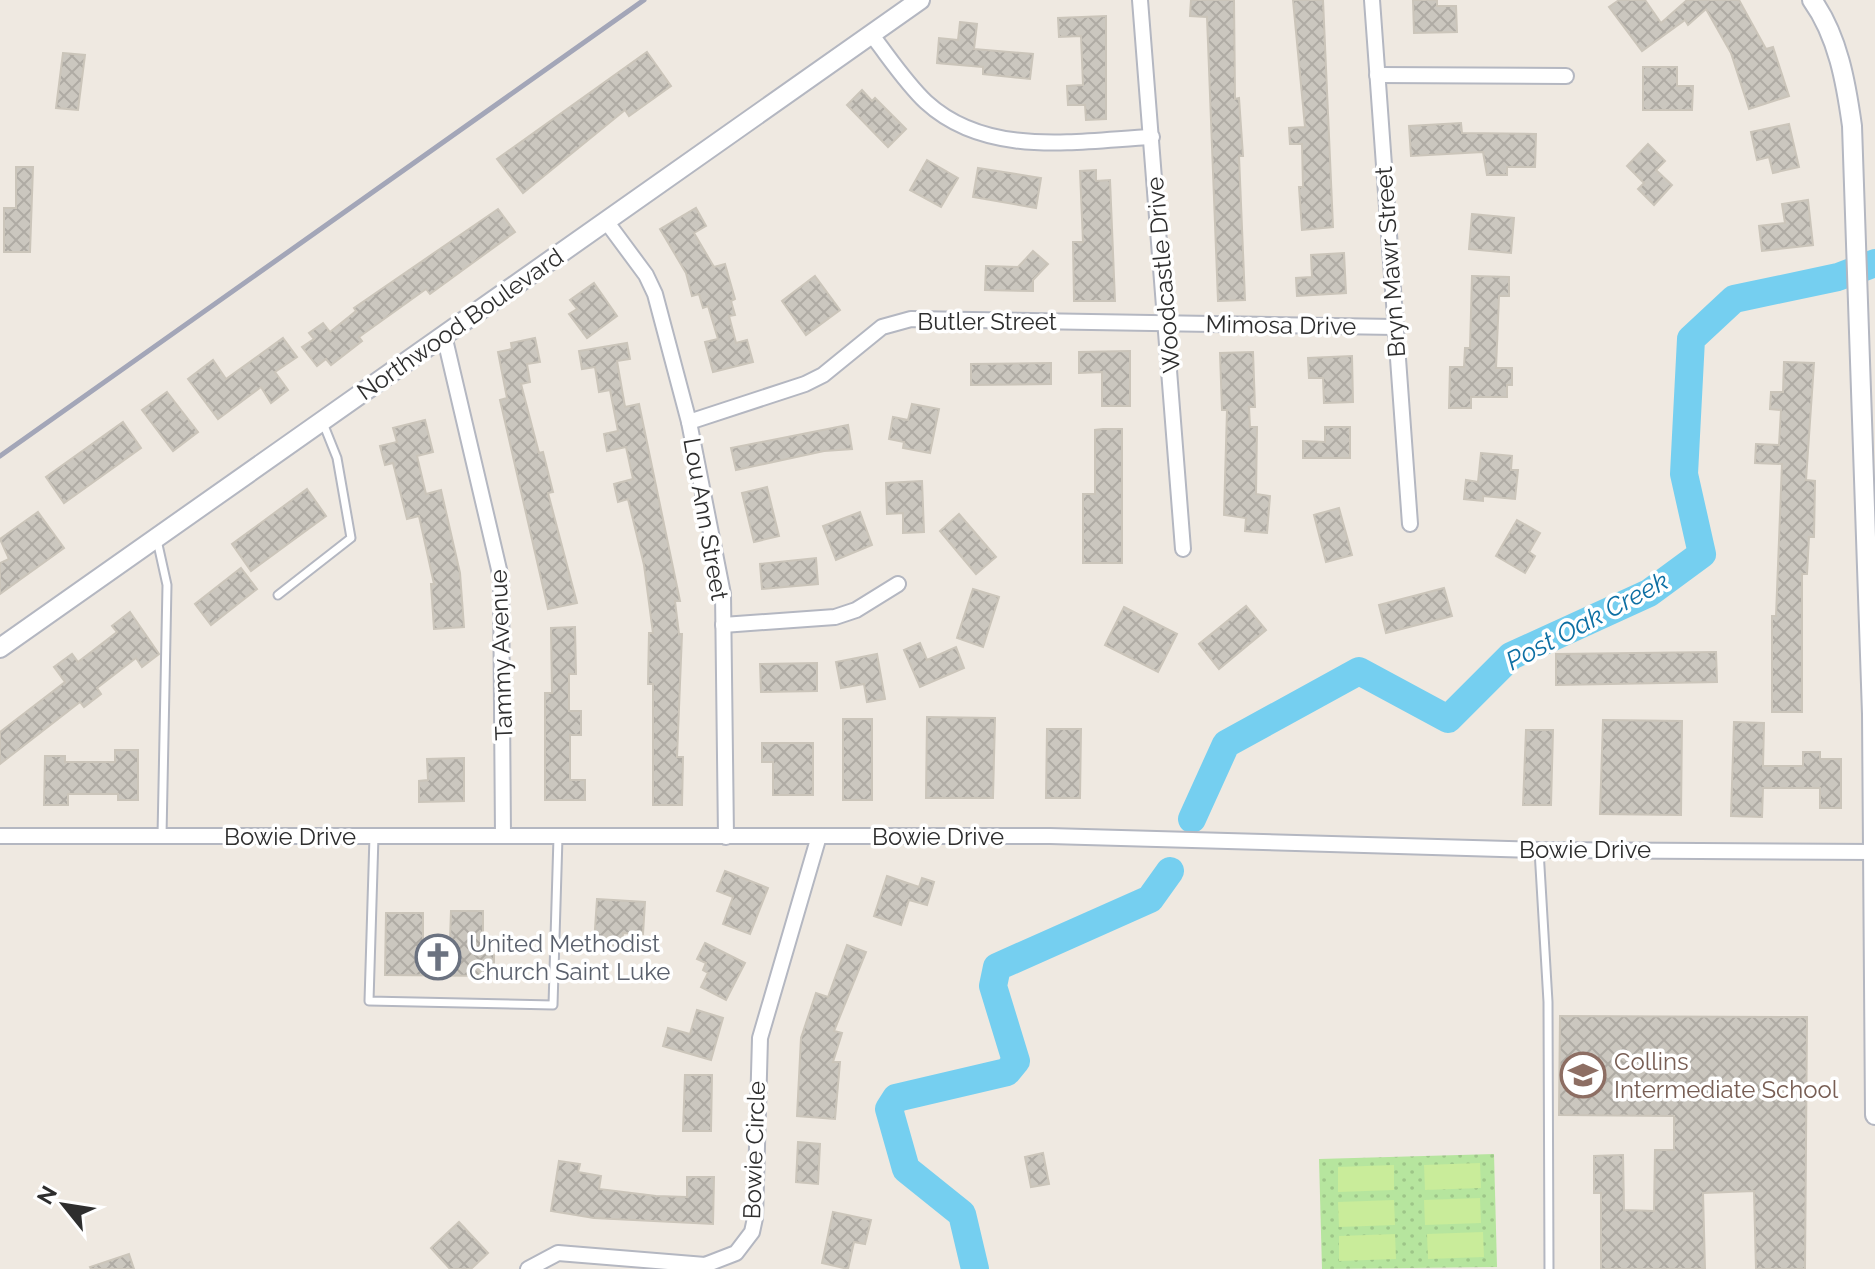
<svg xmlns="http://www.w3.org/2000/svg" width="1875" height="1269" viewBox="0 0 1875 1269" font-family="Raleway,sans-serif">
<style>
.park{fill:url(#park-dots)}
.pitch{fill:#c9ec9a}
.lines{fill:none;stroke-linecap:round;stroke-linejoin:round}
.river{stroke:#75cff0;stroke-width:28}
.building{fill:url(#building-cross-hatch);stroke:#cbc5ba;stroke-width:2}
.service-casing{stroke:#b4b7c1;stroke-width:11}
.minor-casing{stroke:#b4b7c1;stroke-width:18}
.tertiary-casing{stroke:#b4b7c1;stroke-width:22}
.service{stroke:#fff;stroke-width:7}
.minor{stroke:#fff;stroke-width:14}
.tertiary{stroke:#fff;stroke-width:18}
.rail{stroke:#a3a6b8;stroke-width:5}
.labels{text-anchor:middle;dominant-baseline:central;stroke-width:7;stroke-linejoin:round;paint-order:stroke}
.street-label{font-size:24px;fill:#2e2e2e;stroke:#fff}
.worship-label{font-size:24px;fill:#5b616d;stroke:#fff;text-anchor:start}
.education-label{font-size:24px;fill:#785e54;stroke:#fff;text-anchor:start}
.water-label{font-size:26px;font-style:italic;fill:#0d6fa3;stroke:#fff}
</style>
<defs>
<pattern id="park-dots" width="8" height="8" patternUnits="userSpaceOnUse" patternTransform="scale(2)"><rect width="8" height="8" fill="#b6e59e"/><path d="M2 2h.1M6 6h.1" fill="none" stroke="#9dc588" stroke-width="1.8" stroke-linecap="round"/></pattern>
<pattern id="building-cross-hatch" width="8" height="8" patternUnits="userSpaceOnUse" patternTransform="scale(2)"><rect width="8" height="8" fill="#cbc7bf"/><path d="M0 0l8 8M0 8l8-8" fill="none" stroke="#afaba4"/></pattern>
</defs>
<rect width="100%" height="100%" fill="#efe9e1"/>
<!-- park -->
<path class="park" d="M1494,1154L1497,1267L1322,1269L1319,1159Z"/>
<!-- pitch -->
<g class="pitch">
<path d="M1480,1163L1481,1188L1425,1190L1424,1165Z"/>
<path d="M1394,1165V1190L1338,1192V1167Z"/>
<path d="M1480,1198L1481,1223L1425,1225L1424,1200Z"/>
<path d="M1394,1200L1395,1225L1339,1227L1338,1202Z"/>
<path d="M1483,1232L1484,1257L1428,1259L1427,1234Z"/>
<path d="M1395,1234L1396,1259L1339,1261V1236Z"/>
</g>
<g class="lines">
<!-- river -->
<g class="river">
<path d="M1192,819L1226,744L1359,671L1448,719L1511,656L1649,593L1702,554L1684,474L1691,339L1734,299L1838,277L1875,263"/>
<path d="M975,1269L962,1214L906,1169L889,1109L896,1098L1007,1072L1016,1061L993,986L997,967L1150,899L1170,871"/>
</g>
</g>
<!-- building -->
<g class="building">
<path d="M1191,0H1234L1235,99L1239,98L1243,156H1239L1245,300L1218,301L1207,17L1190,16Z"/>
<path d="M1293,0H1323L1333,227L1302,230L1299,187H1303L1302,144H1290L1289,128L1305,127Z"/>
<path d="M1413,0H1437V6H1456L1457,32L1414,33Z"/>
<path d="M1619,0H1645L1661,23L1687,0H1739L1766,49L1773,47L1789,96L1749,109L1731,53L1706,9L1688,25L1685,20L1642,51L1609,7Z"/>
<path d="M1106,16V119L1086,120L1085,105H1068L1067,86L1083,85L1081,36L1059,37L1058,18Z"/>
<path d="M960,22L977,24L974,49L1033,54L1030,79L983,74V67L937,63L939,38L958,40Z"/>
<path d="M647,52L671,86L629,116L625,110L523,193L497,159Z"/>
<path d="M63,53L85,55L78,110L56,108Z"/>
<path d="M1643,67H1677V86H1693L1692,110H1643Z"/>
<path d="M862,90L872,101L875,98L906,129L888,147L847,105Z"/>
<path d="M1461,123L1462,133L1536,134L1535,167H1507V175H1487L1483,152L1411,156L1409,126Z"/>
<path d="M1789,124L1799,167L1773,173L1769,157L1757,160L1751,132Z"/>
<path d="M1648,144L1665,161L1656,170L1672,185L1654,205L1638,189L1644,183L1627,166Z"/>
<path d="M927,160L958,178L941,207L910,190Z"/>
<path d="M16,167H33L30,252H4V208H16Z"/>
<path d="M978,168L1041,178L1036,208L973,197Z"/>
<path d="M1096,170V181L1110,180L1115,301H1074L1073,242H1083L1080,171Z"/>
<path d="M1808,200L1813,245L1762,251L1759,226L1785,223L1782,204Z"/>
<path d="M696,208L706,226L694,233L714,267L725,264L735,299L731,301L735,315L729,316L736,343L747,340L753,362L713,372L705,342L718,339L708,306L703,308L699,294L692,296L686,273L660,229Z"/>
<path d="M498,209L515,232L430,294L426,289L359,337L362,341L331,365L326,359L317,366L302,347L314,339L309,333L323,323L330,332L356,311L354,308Z"/>
<path d="M1472,214L1514,218L1511,253L1469,249Z"/>
<path d="M1033,251L1048,264L1033,280V291L985,290L986,266L1018,267Z"/>
<path d="M1344,253L1346,293L1297,296L1296,278L1312,277L1311,255Z"/>
<path d="M815,276L840,310L806,335L782,301Z"/>
<path d="M1472,276L1509,277V296H1499L1496,368H1512V385H1507V397H1471V408H1449L1450,367H1464L1465,348H1470Z"/>
<path d="M594,283L617,316L587,338L569,314L577,309L570,300Z"/>
<path d="M283,338L297,357L275,372L288,390L271,403L261,387L218,419L188,379L213,360L226,379Z"/>
<path d="M535,338L540,362L527,364L530,382L521,384L539,453L543,452L553,492L548,493L577,603L548,609L500,400L507,398L498,352L512,349L511,343Z"/>
<path d="M627,343L630,359L617,361L625,407L639,404L680,601H675L679,634H682L677,757H683L682,805H653V684H648L649,633H653L644,565L628,499L618,502L614,484L633,479L626,447L607,451L604,434L618,431L610,390L599,392L595,367L582,369L579,351Z"/>
<path d="M1130,351V406H1102V372L1079,373V352Z"/>
<path d="M1253,352L1255,407H1249L1250,427H1257L1256,494L1270,496L1267,533L1245,531L1246,518L1224,515L1227,410H1222L1220,353Z"/>
<path d="M1352,356L1353,402L1324,403L1323,378H1309L1308,358Z"/>
<path d="M1784,362L1814,363L1806,480L1815,481L1814,537H1809L1807,574H1802V712H1772V616H1776L1782,464L1755,463L1756,444L1779,445L1781,410L1770,409L1771,392H1783Z"/>
<path d="M1051,363V384L971,385V364Z"/>
<path d="M167,392L198,432L173,451L142,410Z"/>
<path d="M912,404L939,409L930,453L903,448L904,442L889,439L893,417L908,420Z"/>
<path d="M425,420L433,452L417,456L426,494L441,490L460,573L464,627L434,629L431,584H434L419,516L407,519L393,463L385,465L380,446L397,442L393,428Z"/>
<path d="M123,422L141,448L64,503L46,477Z"/>
<path d="M848,425L852,449L824,451L736,470L731,448Z"/>
<path d="M1325,427H1350V458H1303V441L1325,442Z"/>
<path d="M1103,429H1122V563H1083V494H1095V430Z"/>
<path d="M1481,453L1512,456L1511,470H1518L1515,499L1483,496V501L1464,499L1466,480L1478,482Z"/>
<path d="M922,481L924,532L903,533V513L887,514L886,483Z"/>
<path d="M767,487L779,536L754,542L742,493Z"/>
<path d="M307,489L326,516L251,571L232,544Z"/>
<path d="M1339,508L1352,555L1326,562L1314,515Z"/>
<path d="M38,512L64,548L0,594V563L9,559L0,539Z"/>
<path d="M860,512L872,545L836,560L823,526Z"/>
<path d="M959,514L996,557L976,574L940,531Z"/>
<path d="M1517,520L1540,533L1529,552L1535,556L1525,573L1496,556Z"/>
<path d="M816,558L818,584L762,589L760,564Z"/>
<path d="M241,568L257,589L211,625L195,604Z"/>
<path d="M1444,588L1452,616L1386,633L1379,605Z"/>
<path d="M973,589L999,597L983,647L957,638Z"/>
<path d="M1246,606L1266,630L1219,669L1199,644Z"/>
<path d="M1124,607L1177,634L1158,672L1105,645Z"/>
<path d="M130,612L159,654L142,667L136,658L97,688L101,694L84,707L80,702L0,764V732L65,682L54,667L72,654L78,662L117,632L112,626Z"/>
<path d="M575,627L576,674H569V711H581V735H570V780H585V800H545V693H552L551,628Z"/>
<path d="M920,643L927,660L956,647L964,668L920,687L904,650Z"/>
<path d="M1716,652L1717,682L1556,685V654Z"/>
<path d="M877,654L885,699L867,702L864,684L841,688L836,662Z"/>
<path d="M817,663V691L761,692L760,664Z"/>
<path d="M927,717L995,718L993,798H926Z"/>
<rect x="843" y="719" width="29" height="81"/>
<path d="M1603,720L1682,721L1681,815L1600,814Z"/>
<path d="M1734,722L1764,723L1763,766H1803V752H1820V759H1841V808H1820V788H1763L1762,817L1731,816Z"/>
<path d="M1047,729H1081L1080,798H1046Z"/>
<path d="M1526,730H1553L1551,805H1523Z"/>
<path d="M762,743H813V795H773V762H762Z"/>
<path d="M115,750H138V800H118V794H68V805H44L45,756H65V762H115Z"/>
<path d="M464,758V801L419,802V781L428,780L427,759Z"/>
<path d="M725,871L768,888L750,934L723,924L733,897L717,891Z"/>
<path d="M887,876L919,887L922,878L934,882L927,905L909,900L901,925L874,916Z"/>
<path d="M597,899L645,902L643,934L623,933L622,946L594,944Z"/>
<path d="M451,911H483V950H494V976L385,975L386,913H423V940H450Z"/>
<path d="M705,943L745,963L726,1000L701,987L708,973L703,970L706,963L697,959Z"/>
<path d="M847,945L866,952L834,1031L842,1033L833,1062H840L835,1119L797,1116L801,1038L816,993L828,997Z"/>
<path d="M697,1010L723,1018L711,1060L663,1046L668,1028L690,1034Z"/>
<path d="M1560,1016L1807,1017L1805,1269H1756L1754,1191L1703,1193L1705,1269H1601V1193H1594V1156L1623,1155L1624,1210L1654,1211L1655,1150H1674V1116L1559,1115Z"/>
<path d="M685,1075H712L711,1131H683Z"/>
<path d="M798,1142L820,1144L818,1184L796,1182Z"/>
<path d="M1043,1153L1049,1184L1031,1187L1025,1157Z"/>
<path d="M559,1161L580,1164L578,1172L601,1176L599,1189L656,1196L687,1197V1177H714L713,1224L594,1218L551,1211Z"/>
<path d="M833,1212L871,1220L865,1244L854,1242L848,1269L822,1263Z"/>
<path d="M459,1222L488,1253L471,1269H450L431,1248Z"/>
<path d="M129,1254L134,1269H91L90,1267Z"/>
</g>
<g class="lines">
<!-- service casing -->
<g class="service-casing">
<g id="service">
<path d="M157,540L167,585L162,836"/>
<path d="M278,595L351,538L337,458L323,423"/>
<path d="M374,836L369,1001L553,1005L558,837"/>
<path d="M1539,850L1548,1002L1549,1269"/>
</g>
</g>
<!-- minor casing -->
<g class="minor-casing">
<g id="minor">
<path d="M1140,0L1183,549"/>
<path d="M1372,0L1410,524"/>
<path d="M871,34C889,57 905,82 926,102C987,158 1076,141 1152,137"/>
<path d="M1377,75L1566,76"/>
<path d="M606,221L646,275L655,294L689,422L723,594L726,837"/>
<path d="M444,335L501,578L503,836"/>
<path d="M689,422L805,384L823,375L882,327L911,319L1395,327"/>
<path d="M723,625L835,617L856,610L898,584"/>
<path d="M0,836H1050L1539,850L1874,852"/>
<path d="M528,1269L558,1253L705,1265L736,1253L752,1232L755,1218L760,1038L819,836"/>
</g>
</g>
<!-- tertiary casing -->
<g class="tertiary-casing">
<g id="tertiary">
<path d="M1812,0C1838,36 1846,83 1852,126L1872,714L1875,1115"/>
<path d="M0,648L920,0"/>
</g>
</g>
<!-- service -->
<use href="#service" class="service"/>
<!-- minor -->
<use href="#minor" class="minor"/>
<!-- tertiary -->
<use href="#tertiary" class="tertiary"/>
<!-- rail -->
<path class="rail" d="M0,456L644,0"/>
</g>
<!-- icons -->
<defs>
<g id="church-ring" transform="scale(2.3)"><circle r="9.5" fill="#fff" stroke="#6b7280" stroke-width="1.5"/><path d="M-1.2-6h2.4v3.5h3.3v2.4h-3.3V6h-2.4V-.1h-3.3v-2.4h3.3Z" fill="#6b7280"/></g>
<g id="school-ring" transform="scale(2.3)"><circle r="9.5" fill="#fff" stroke="#8d6e63" stroke-width="1.5"/><path d="M0-5L7-2L0 1L-7-2ZM-4 1L0 2.5L4 1V4Q0 6-4 4Z" fill="#8d6e63"/></g>
</defs>
<g fill-rule="evenodd">
<use href="#church-ring" x="438" y="957"/>
<use href="#school-ring" x="1583" y="1075"/>
</g>
<g class="labels">
<!-- street labels -->
<g class="street-label">
<text transform="translate(1390 262) rotate(-94)">Bryn Mawr Street</text>
<text transform="translate(1163 275) rotate(-95)">Woodcastle Drive</text>
<text x="987" y="321">Butler Street</text>
<text transform="translate(460 324) rotate(-35)">Northwood Boulevard</text>
<text transform="translate(1281 325) rotate(1)">Mimosa Drive</text>
<text transform="translate(706 519) rotate(80)">Lou Ann Street</text>
<text transform="translate(501 655) rotate(-92)">Tammy Avenue</text>
<text x="290" y="836">Bowie Drive</text>
<text x="938" y="836">Bowie Drive</text>
<text x="1585" y="849">Bowie Drive</text>
<text transform="translate(754 1150) rotate(-88)">Bowie Circle</text>
</g>
<!-- worship labels -->
<g class="worship-label">
<text x="469" y="943">United Methodist<tspan x="469" dy="28">Church Saint Luke</tspan></text>
</g>
<!-- education labels -->
<g class="education-label">
<text x="1614" y="1061">Collins<tspan x="1614" dy="28">Intermediate School</tspan></text>
</g>
<!-- water labels -->
<g class="water-label">
<text transform="translate(1587 621) rotate(-28)">Post Oak Creek</text>
</g>
</g>
<!-- north arrow -->
<g transform="translate(64 1205) rotate(300)" stroke="#ffffff" stroke-width="6" paint-order="stroke">
<path d="M0-6L14 30L0 20L-14 30Z" fill="#2e2e2e"/>
<text y="-12" font-size="22" font-weight="bold" text-anchor="middle" fill="#2e2e2e">N</text>
</g>
</svg>
